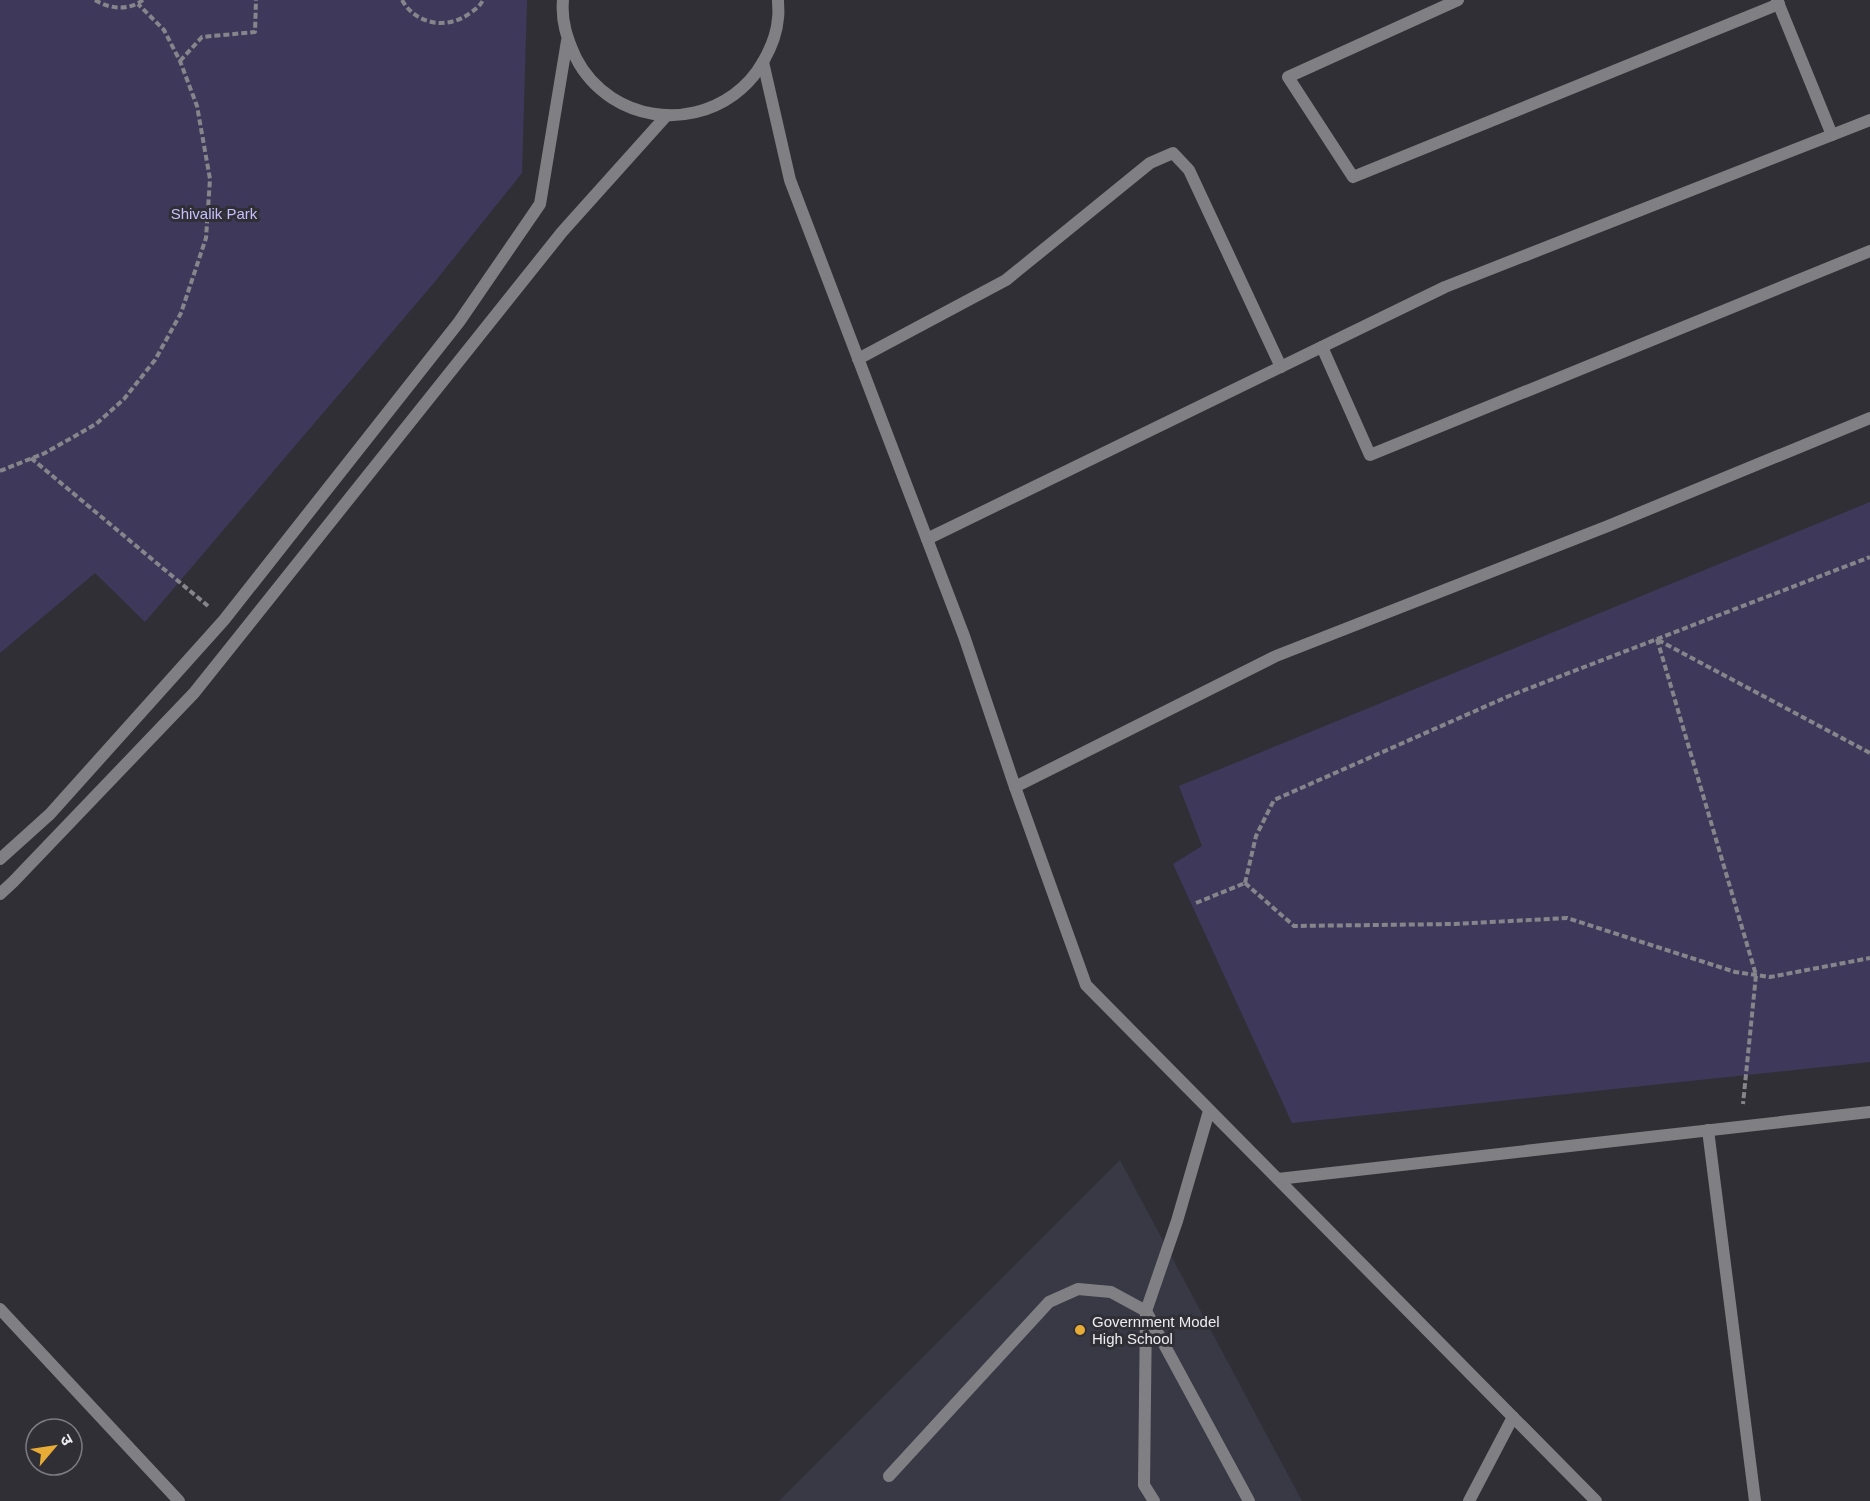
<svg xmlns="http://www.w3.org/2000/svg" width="1870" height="1501" viewBox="0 0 1870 1501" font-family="Arial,'Noto Sans Devanagari',sans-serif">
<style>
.built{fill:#393845}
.green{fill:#3e395a}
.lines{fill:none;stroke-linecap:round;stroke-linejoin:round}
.path{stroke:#86858b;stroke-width:4;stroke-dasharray:6 3;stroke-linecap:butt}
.service{stroke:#808084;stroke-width:12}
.minor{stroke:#808084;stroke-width:12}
.tertiary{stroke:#808084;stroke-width:12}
.poi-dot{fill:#e7ac36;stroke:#302f36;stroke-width:2}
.labels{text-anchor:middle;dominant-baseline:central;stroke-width:6;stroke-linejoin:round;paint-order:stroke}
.park-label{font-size:15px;fill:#c7bffd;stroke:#302f36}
.poi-label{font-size:15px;fill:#edecf1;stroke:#302f36;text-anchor:start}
</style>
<rect width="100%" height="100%" fill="#302f36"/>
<!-- built -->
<path class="built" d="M1120,1160L1302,1501H779Z"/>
<!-- green -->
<g class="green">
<path d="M0,0H527L522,173L433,284L145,622L95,573L0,653Z"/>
<path d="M1870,502V1062L1292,1123L1173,864L1202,846L1179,786Z"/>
</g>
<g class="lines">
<!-- path -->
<g class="path">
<path d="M95,0C110,9 128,11 143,0"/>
<path d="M402,0C416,25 448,30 470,13C476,9 480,6 483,0"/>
<path d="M180,61L202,37L255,32L256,0"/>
<path d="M31,458L208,606"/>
<path d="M0,471L45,453L96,424L124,399L155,360L181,313L206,238L210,179L197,106L180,61L164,30L138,4"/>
<path d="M1657,639L1756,975L1743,1104"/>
<path d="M1658,640L1870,753"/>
<path d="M1245,883L1256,836L1274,800L1509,696L1870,557"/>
<path d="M1245,883L1294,926L1454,924L1567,918L1735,972L1770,977L1870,958"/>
<path d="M1196,903L1245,883"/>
</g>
<!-- service -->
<g class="service">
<path d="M1209,1111L1177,1221L1146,1311L1249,1501"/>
<path d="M889,1476L1049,1302L1078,1289L1111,1292L1146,1311L1144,1485L1154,1501"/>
</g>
<!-- minor -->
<g class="minor">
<path d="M1458,0L1288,77L1353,177L1779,4"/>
<path d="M1777,0L1832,135"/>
<path d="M1322,347L1370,455L1870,251"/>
<path d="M858,359L1006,280L1150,163L1173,153L1189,170L1281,367"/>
<path d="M927,539L1445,287L1870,120"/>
<path d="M1015,787L1276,656L1608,526L1870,418"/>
<path d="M1708,1130L1755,1501"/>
<path d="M1278,1179L1870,1112"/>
<path d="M0,1309L179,1501"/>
<path d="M1469,1501L1513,1417"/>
</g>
<!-- tertiary -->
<g class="tertiary">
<path d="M563,0C561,21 567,39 576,58C584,74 597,88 612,98C663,131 733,115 763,62C771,48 777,34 778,18C779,13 778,6 778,0"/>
<path d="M763,62L790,180L964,636L1015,787L1086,985L1596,1501"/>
<path d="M0,859L50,814L224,620L459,322L540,204L567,41"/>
<path d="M0,894L13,882L194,693L562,232L667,115"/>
</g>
</g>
<!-- markers -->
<circle class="poi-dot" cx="1080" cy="1330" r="6"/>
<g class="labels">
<!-- park labels -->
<g class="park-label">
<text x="214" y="213">Shivalik Park</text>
</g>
<!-- poi labels -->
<g class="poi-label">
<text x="1092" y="1321">Government Model<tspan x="1092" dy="17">High School</tspan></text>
</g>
</g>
<!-- north arrow -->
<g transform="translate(54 1447) rotate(61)"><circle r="28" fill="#302f36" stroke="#7c7b81" stroke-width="1.5"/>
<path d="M0-4.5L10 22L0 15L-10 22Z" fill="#e7ac36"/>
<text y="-9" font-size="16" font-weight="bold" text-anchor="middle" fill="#edecf1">उ</text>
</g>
</svg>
